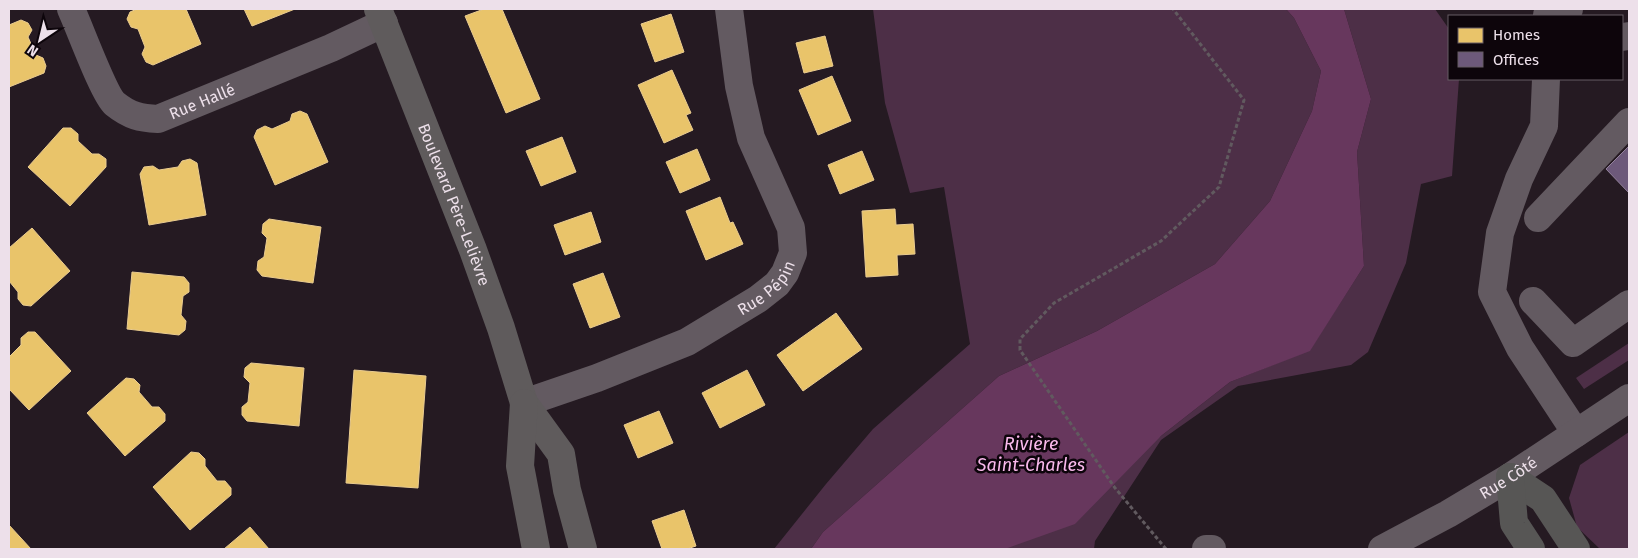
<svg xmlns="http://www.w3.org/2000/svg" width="1638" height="558" viewBox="0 0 1638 558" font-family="'Fira Sans',sans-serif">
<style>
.green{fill:#4d2f47}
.water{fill:#67375d}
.homes{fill:#e9c46a;stroke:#eacc90}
.offices{fill:#6d597a;stroke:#93829c}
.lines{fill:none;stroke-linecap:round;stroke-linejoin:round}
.path{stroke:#615a5f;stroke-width:3;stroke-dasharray:4 2.5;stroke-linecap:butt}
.minor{stroke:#635a61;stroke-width:28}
.major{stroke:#5f5b5c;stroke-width:28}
.highway{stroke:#575655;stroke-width:28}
.labels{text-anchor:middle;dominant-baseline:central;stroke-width:5;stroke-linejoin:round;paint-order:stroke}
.street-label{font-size:16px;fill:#ede0ea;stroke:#0d050b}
.water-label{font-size:18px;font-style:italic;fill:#f9b9eb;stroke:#0d050b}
</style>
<rect width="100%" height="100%" fill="#251a22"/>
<!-- green -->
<g class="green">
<path d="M873,9H1286L1294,18L1321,71L1312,111L1270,201L1215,264L1097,331L999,376L823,532L811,549H774L826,484L873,429L970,344L944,187L910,193L885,103Z"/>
<path d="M1344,9H1435L1449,29V79H1459L1452,176L1421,184L1406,263L1368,352L1351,365L1238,386L1161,440L1095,541L1094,549H1005L1161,436L1230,382L1310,350L1364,266L1357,152L1371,99Z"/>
<path d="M1629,343V360L1584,389L1576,378Z"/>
<path d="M1629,432V549H1600L1577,527L1569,498L1580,465Z"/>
</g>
<!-- water -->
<path class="water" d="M1286,9H1344L1371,99L1357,152L1364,266L1310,351L1230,382L1161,436L1075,524L1005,549H811L823,532L999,376L1097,331L1215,264L1270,201L1312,111L1321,71L1294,18Z"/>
<!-- homes -->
<g class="homes">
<path d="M137,9H186L201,44L153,65L146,62L142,54L145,47L138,29L131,27L127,19L130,12Z"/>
<path d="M244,9H295L252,26Z"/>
<path d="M484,9H502L540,99L506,113L465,16Z"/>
<path d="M671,14L684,52L655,62L641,24Z"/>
<path d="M21,20L28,23L32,30L28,37L36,55L43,58L46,66L44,73L9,87V25Z"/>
<path d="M825,36L833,66L804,73L796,43Z"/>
<path d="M672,70L691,113L686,115L693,130L664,143L638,85Z"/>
<path d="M832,76L851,121L818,135L799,90Z"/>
<path d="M300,111L307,114L328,162L275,185L254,137L257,130L265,126L272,129L290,121L292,114Z"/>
<path d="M63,128H71L78,134V141L92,154H99L106,159V167L70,206L28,167Z"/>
<path d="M562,137L576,172L541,186L526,151Z"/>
<path d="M697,149L710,180L680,193L666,162Z"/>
<path d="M862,151L874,180L840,194L828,165Z"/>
<path d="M190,159L197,163L206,215L149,225L140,174L144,167L153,166L159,170L178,167L182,161Z"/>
<path d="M720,197L730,223L733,222L743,244L706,260L686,211Z"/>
<path d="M895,209L896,225L913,224L915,254L897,255L898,275L866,277L862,211Z"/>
<path d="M591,212L601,242L565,255L554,225Z"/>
<path d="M269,219L321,227L313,283L262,276L257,270L258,261L264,257L267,238L262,233L263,224Z"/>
<path d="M32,228L70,271L31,306L23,305L18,299V292L9,281V248Z"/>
<path d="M132,272L184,277L189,283V292L183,296L181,315L186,321L185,330L179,335L127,329Z"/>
<path d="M603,273L620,317L590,328L573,284Z"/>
<path d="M836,313L862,349L803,391L777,355Z"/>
<path d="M28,332H35L71,371L29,410L9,389V357L21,345V338Z"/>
<path d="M251,363L304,368L299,426L247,421L242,415V407L248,402L250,383L244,377L245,368Z"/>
<path d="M354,370L426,376L418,488L346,483Z"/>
<path d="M747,370L765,405L720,428L702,393Z"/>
<path d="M126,378L134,379L140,385L139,392L152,407H159L165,414V421L125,456L87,413Z"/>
<path d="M659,411L673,443L638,458L624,425Z"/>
<path d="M191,452L199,453L205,459V466L217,481H225L231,488V495L190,530L153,487Z"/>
<path d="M684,510L696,546L687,549H662L652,521Z"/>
<path d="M9,525L31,549H9Z"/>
<path d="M250,527L269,549H224Z"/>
</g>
<!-- offices -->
<path class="offices" d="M1629,146V193L1606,169Z"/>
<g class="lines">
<!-- path -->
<path class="path" d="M1166,549L1115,488L1020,350V339L1054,303L1161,241L1219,187L1244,100L1173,9"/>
<!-- minor -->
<g class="minor">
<path id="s1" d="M71,9C79,26 104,95 115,104C130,116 140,118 158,119L331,48L384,23"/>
<path d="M1547,15L1569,9"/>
<path d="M1622,37L1629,36"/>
<path d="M1546,79L1544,126L1519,179L1500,233L1492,292L1520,348L1576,433"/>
<path d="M1538,218L1629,122"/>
<path d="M1533,301L1573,343L1629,304"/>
<path id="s2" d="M524,403L597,378L687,342L758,299L777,284L785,273L793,253L791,228L751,138L739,86L729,9"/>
<path d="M1206,549H1212"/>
<path id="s3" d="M1382,549L1448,514L1510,477L1629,398"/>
</g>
<!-- major -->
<g class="major">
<path id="s4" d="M378,9L473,250L501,328L524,403L561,454L567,490L583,549"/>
<path d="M524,403L520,466L536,549"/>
</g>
<!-- highway -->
<g class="highway">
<path d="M1510,477L1543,499L1576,549"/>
<path d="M1510,477L1514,523L1531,549"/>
</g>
</g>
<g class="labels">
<!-- street labels -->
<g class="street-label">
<text stroke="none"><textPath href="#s1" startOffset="199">Rue Hallé</textPath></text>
<text stroke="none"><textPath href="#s4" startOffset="210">Boulevard Père-Lelièvre</textPath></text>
<text stroke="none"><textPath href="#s2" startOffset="271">Rue Pépin</textPath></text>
<text stroke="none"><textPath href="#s3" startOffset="145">Rue Côté</textPath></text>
</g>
<!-- water labels -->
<g class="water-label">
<text x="1031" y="444">Rivière<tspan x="1031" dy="21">Saint-Charles</tspan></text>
</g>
</g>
<!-- border -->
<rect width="1638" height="558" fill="none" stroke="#ede0ea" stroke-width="20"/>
<!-- legend -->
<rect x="1448" y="15" width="175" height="65" fill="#0d050b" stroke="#675d64"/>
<rect x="1458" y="28" width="25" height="15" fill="#e9c46a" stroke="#675d64"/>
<text x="1493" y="40" font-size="15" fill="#ede0ea">Homes</text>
<rect x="1458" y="52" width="25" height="15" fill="#6d597a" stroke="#675d64"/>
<text x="1493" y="65" font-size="15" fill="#ede0ea">Offices</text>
<!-- north arrow -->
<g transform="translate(40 40) rotate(215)" stroke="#0d050b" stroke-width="4" paint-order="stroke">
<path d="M0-4L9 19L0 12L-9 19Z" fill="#ede0ea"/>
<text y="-8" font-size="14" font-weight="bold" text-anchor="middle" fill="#ede0ea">N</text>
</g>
</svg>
